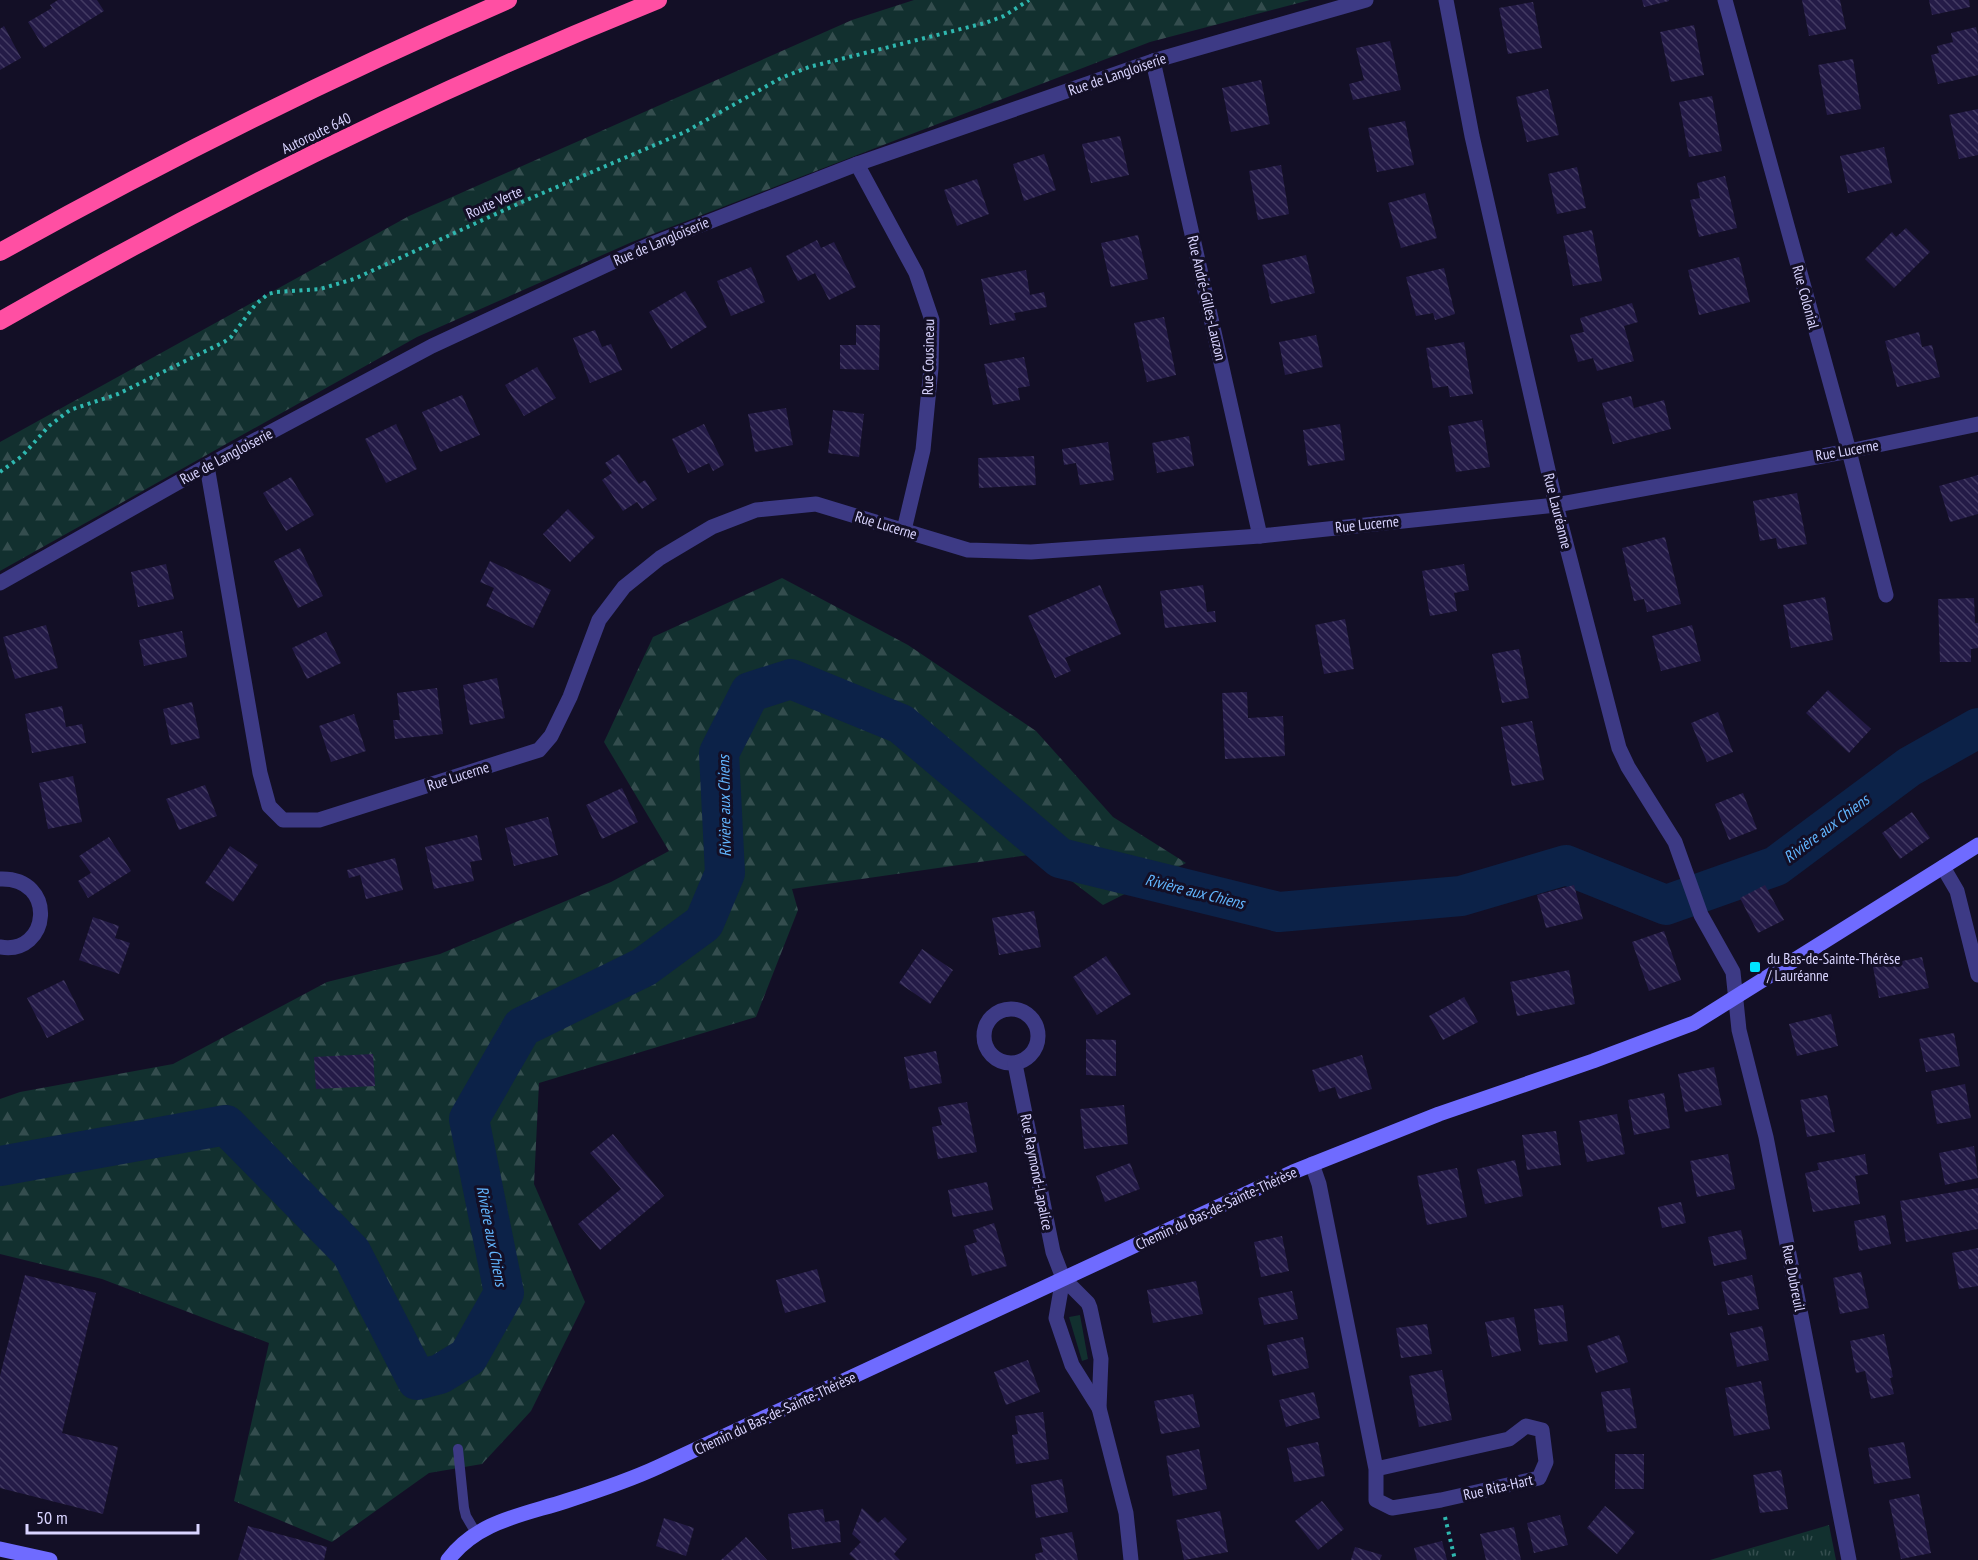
<svg xmlns="http://www.w3.org/2000/svg" width="1978" height="1560" viewBox="0 0 1978 1560" font-family="'PT Sans Narrow',sans-serif">
<style>
.green{fill:#12302f}
.forest{fill:url(#forest-firs)}
.park{fill:url(#park-tufts)}
.lines{fill:none;stroke-linecap:round;stroke-linejoin:round}
.river{stroke:#0c2248;stroke-width:40}
.building{fill:url(#building-back-hatch)}
.path{stroke:#2fb8b0;stroke-width:4;stroke-dasharray:3 4.5;stroke-linecap:butt}
.lane{stroke:#3d3a85;stroke-width:10}
.street{stroke:#3d3a85;stroke-width:15}
.secondary{stroke:#6f6bff;stroke-width:15}
.highway{stroke:#ff4fa3;stroke-width:18}
.poi-dot{fill:#00e5ff;stroke:#130f26;stroke-width:2}
.labels{text-anchor:middle;dominant-baseline:central;stroke-width:6;stroke-linejoin:round;paint-order:stroke}
.street-label{font-size:15px;fill:#d9d4ff;stroke:#130f26}
.poi-label{font-size:15px;fill:#d9d4ff;stroke:#130f26;text-anchor:start}
.water-label{font-size:16px;font-style:italic;fill:#62b6ff;stroke:#130f26}
</style>
<defs>
<pattern id="forest-firs" width="22" height="20" patternUnits="userSpaceOnUse" patternTransform="scale(1.5)"><rect width="22" height="20" fill="#12302f"/><path d="M5 1l3.5 6h-7zM16 11l3.5 6h-7z" fill="#344d4e"/></pattern>
<pattern id="park-tufts" width="24" height="20" patternUnits="userSpaceOnUse" patternTransform="scale(1.5)"><rect width="24" height="20" fill="#12302f"/><path d="M3 7l-1-3M5 7V3M7 7l1-3M15 17l-1-3M17 17v-4M19 17l1-3" fill="none" stroke="#344d4e"/></pattern>
<pattern id="building-back-hatch" width="6" height="6" patternUnits="userSpaceOnUse" patternTransform="scale(1.5)"><rect width="6" height="6" fill="#241b47"/><path d="M-1 5l2 2M0 0l6 6M5-1l2 2" fill="none" stroke="#433b63"/></pattern>
</defs>
<rect width="100%" height="100%" fill="#130f26"/>
<!-- green -->
<path class="green" d="M1080,1315L1088,1359L1082,1361L1069,1317Z"/>
<!-- forest -->
<g class="forest">
<path d="M914,0H1310L1150,42L632,242L417,337L0,571V442L409,216L852,20Z"/>
<path d="M782,578L908,645L1036,731L1113,817L1186,863L1103,905L1036,854L792,889L798,910L756,1017L539,1083L534,1184L585,1302L531,1411L482,1464L429,1473L332,1542L234,1501L269,1343L102,1279L0,1254V1099L20,1092L173,1064L327,982L440,954L611,882L669,851L604,742L653,637Z"/>
</g>
<!-- park -->
<path class="park" d="M1829,1525L1836,1560H1710Z"/>
<g class="lines">
<!-- river -->
<path class="river" d="M0,1166L226,1125L351,1252L417,1380L440,1374L468,1357L504,1293L469,1119L522,1027L644,967L704,923L725,873L719,753L750,692L791,679L901,724L1060,858L1279,912L1461,896L1566,865L1666,905L1776,866L1909,767L1978,728"/>
</g>
<!-- building -->
<g class="building">
<path d="M58,0H97L104,11L44,48L28,22L52,8L50,5Z"/>
<path d="M1642,0H1669V1L1644,7Z"/>
<path d="M1802,0H1840L1846,29L1809,36Z"/>
<path d="M1929,0H1969L1970,7L1932,15Z"/>
<path d="M1533,2L1542,48L1508,54L1499,8Z"/>
<path d="M1694,25L1704,75L1671,82L1660,32Z"/>
<path d="M4,26L21,58L0,70V29Z"/>
<path d="M1976,27L1978,36V75L1938,84L1931,55L1939,53L1937,46L1953,42L1951,33Z"/>
<path d="M1390,41L1401,90L1353,100L1349,84L1364,80L1356,48Z"/>
<path d="M1853,59L1861,109L1827,115L1818,65Z"/>
<path d="M1261,80L1270,124L1231,132L1222,88Z"/>
<path d="M1548,89L1559,135L1527,142L1516,97Z"/>
<path d="M1712,96L1722,151L1689,157L1679,102Z"/>
<path d="M1978,109V155L1959,159L1949,115Z"/>
<path d="M1405,121L1414,165L1377,172L1368,128Z"/>
<path d="M1120,136L1129,175L1091,183L1082,144Z"/>
<path d="M1884,147L1892,183L1848,193L1840,156Z"/>
<path d="M1044,154L1056,190L1024,201L1013,164Z"/>
<path d="M1281,165L1289,214L1258,220L1249,171Z"/>
<path d="M1577,167L1586,208L1557,214L1548,174Z"/>
<path d="M1725,176L1737,228L1699,237L1690,200L1700,198L1697,183Z"/>
<path d="M977,179L989,214L957,226L944,190Z"/>
<path d="M1425,193L1437,238L1401,248L1388,203Z"/>
<path d="M1906,228L1930,252L1894,288L1865,259L1892,232L1896,237Z"/>
<path d="M1592,230L1602,281L1573,286L1563,236Z"/>
<path d="M1138,235L1148,279L1111,287L1101,243Z"/>
<path d="M817,240L821,248L834,242L856,287L829,300L815,273L798,281L786,256Z"/>
<path d="M1306,255L1315,293L1271,304L1262,265Z"/>
<path d="M1739,257L1750,302L1699,315L1688,270Z"/>
<path d="M751,267L765,302L731,316L717,281Z"/>
<path d="M1444,268L1455,314L1435,320L1433,313L1416,316L1406,277Z"/>
<path d="M1026,270L1030,295L1044,292L1047,307L1014,313L1016,320L990,325L981,279Z"/>
<path d="M685,291L707,327L671,349L649,312Z"/>
<path d="M1632,303L1638,322L1624,326L1634,361L1597,371L1593,358L1578,362L1570,335L1584,332L1580,318Z"/>
<path d="M1164,317L1176,375L1147,382L1134,323Z"/>
<path d="M856,325H880L879,370L840,369V345H856Z"/>
<path d="M595,330L602,347L611,344L622,370L590,383L573,338Z"/>
<path d="M1919,332L1922,347L1932,345L1940,377L1897,387L1885,341Z"/>
<path d="M1316,335L1323,367L1285,375L1279,342Z"/>
<path d="M1464,342L1473,394L1450,397L1448,386L1433,388L1426,348Z"/>
<path d="M1024,357L1030,386L1018,388L1020,400L993,405L984,364Z"/>
<path d="M537,367L556,398L524,416L505,385Z"/>
<path d="M462,395L480,435L440,452L422,412Z"/>
<path d="M1631,396L1634,408L1664,400L1671,429L1613,444L1602,403Z"/>
<path d="M786,408L793,445L755,452L748,414Z"/>
<path d="M833,410L864,414L859,457L828,453Z"/>
<path d="M1482,420L1490,467L1456,472L1448,426Z"/>
<path d="M396,424L417,469L386,483L365,439Z"/>
<path d="M704,424L724,465L713,471L709,463L688,473L672,439Z"/>
<path d="M1340,424L1345,460L1308,466L1303,430Z"/>
<path d="M1189,436L1194,466L1157,473L1152,443Z"/>
<path d="M1108,442L1114,480L1080,485L1076,463L1064,465L1062,449Z"/>
<path d="M619,454L639,484L645,480L657,499L642,509L637,502L623,511L602,480L612,473L605,463Z"/>
<path d="M1034,456L1036,485L979,488L978,458Z"/>
<path d="M1978,475V514L1950,522L1939,486Z"/>
<path d="M291,477L314,515L286,531L263,493Z"/>
<path d="M1797,493L1807,544L1778,549L1776,538L1760,541L1753,501Z"/>
<path d="M568,509L595,537L570,562L543,534Z"/>
<path d="M1665,537L1681,604L1647,612L1644,599L1634,601L1622,548Z"/>
<path d="M300,548L323,596L298,608L274,561Z"/>
<path d="M490,561L551,590L533,628L486,606L494,588L480,582Z"/>
<path d="M166,564L174,599L138,607L131,572Z"/>
<path d="M1464,564L1469,590L1454,593L1457,611L1430,616L1422,571Z"/>
<path d="M1100,585L1121,634L1065,658L1071,671L1055,678L1028,616Z"/>
<path d="M1203,585L1207,612L1215,611L1216,622L1165,628L1160,591Z"/>
<path d="M1825,597L1833,640L1791,648L1783,605Z"/>
<path d="M1974,598L1975,623H1978V648L1971,649V662H1940L1938,599Z"/>
<path d="M1345,619L1354,669L1324,674L1315,625Z"/>
<path d="M46,625L58,668L15,679L3,637Z"/>
<path d="M1692,625L1701,661L1661,671L1652,636Z"/>
<path d="M182,631L187,657L144,666L139,640Z"/>
<path d="M326,632L341,663L307,679L292,648Z"/>
<path d="M1519,649L1529,698L1502,703L1492,654Z"/>
<path d="M497,678L505,718L470,725L463,685Z"/>
<path d="M437,688L443,734L395,739L393,720H400L397,693Z"/>
<path d="M1828,690L1871,729L1849,753L1806,713Z"/>
<path d="M1247,692L1248,718L1283,716L1285,756L1225,759L1222,693Z"/>
<path d="M192,702L200,738L171,745L163,709Z"/>
<path d="M62,706L66,727L82,724L86,743L32,753L25,714Z"/>
<path d="M1718,712L1733,752L1707,762L1691,723Z"/>
<path d="M354,714L366,751L331,762L319,726Z"/>
<path d="M1532,721L1544,780L1512,786L1501,727Z"/>
<path d="M73,776L82,822L48,829L39,783Z"/>
<path d="M205,785L217,816L179,830L166,799Z"/>
<path d="M622,788L638,822L602,839L586,805Z"/>
<path d="M1743,793L1757,829L1729,840L1715,804Z"/>
<path d="M1912,812L1930,838L1900,859L1882,833Z"/>
<path d="M548,817L558,855L514,866L505,828Z"/>
<path d="M477,835L482,860L470,862L474,881L434,889L425,847Z"/>
<path d="M109,837L131,871L88,898L78,881L91,873L79,856Z"/>
<path d="M230,846L258,865L233,902L205,883Z"/>
<path d="M395,858L403,890L366,899L360,875L349,878L347,870Z"/>
<path d="M1574,885L1583,919L1546,928L1537,895Z"/>
<path d="M1765,885L1784,920L1758,933L1740,898Z"/>
<path d="M1034,911L1041,947L999,955L992,918Z"/>
<path d="M93,917L119,926L115,938L130,943L119,974L79,960Z"/>
<path d="M1664,931L1681,980L1649,991L1632,942Z"/>
<path d="M922,949L953,970L930,1004L899,983Z"/>
<path d="M1106,956L1131,994L1097,1015L1073,977Z"/>
<path d="M1922,957L1929,988L1879,998L1873,967Z"/>
<path d="M1569,970L1575,1004L1517,1016L1510,982Z"/>
<path d="M64,980L84,1020L47,1038L27,998Z"/>
<path d="M1464,997L1478,1022L1443,1040L1429,1016Z"/>
<path d="M1831,1014L1838,1046L1797,1056L1789,1024Z"/>
<path d="M1954,1033L1960,1066L1926,1072L1919,1039Z"/>
<path d="M1086,1039L1116,1040V1076L1086,1075Z"/>
<path d="M936,1051L942,1083L910,1089L904,1057Z"/>
<path d="M373,1054L375,1086L316,1089L314,1057Z"/>
<path d="M1362,1055L1372,1089L1339,1099L1335,1087L1319,1092L1312,1070Z"/>
<path d="M1714,1067L1722,1105L1685,1112L1678,1074Z"/>
<path d="M1965,1084L1971,1118L1937,1124L1931,1091Z"/>
<path d="M1664,1093L1670,1128L1634,1135L1628,1100Z"/>
<path d="M1827,1095L1835,1132L1807,1137L1800,1100Z"/>
<path d="M967,1102L977,1152L938,1159L932,1127L942,1125L938,1107Z"/>
<path d="M1124,1105L1128,1144L1084,1149L1080,1109Z"/>
<path d="M1617,1114L1625,1154L1587,1162L1579,1121Z"/>
<path d="M1556,1131L1561,1165L1527,1170L1522,1135Z"/>
<path d="M613,1134L664,1196L600,1250L578,1224L621,1189L590,1153Z"/>
<path d="M1974,1146L1978,1178L1945,1185L1939,1153Z"/>
<path d="M1728,1154L1735,1189L1697,1197L1690,1161Z"/>
<path d="M1865,1154L1868,1174L1855,1176L1860,1204L1813,1212L1805,1173L1819,1170L1817,1163Z"/>
<path d="M1515,1160L1523,1196L1485,1204L1477,1169Z"/>
<path d="M1130,1163L1140,1189L1105,1202L1096,1176Z"/>
<path d="M1457,1168L1467,1217L1427,1225L1417,1176Z"/>
<path d="M987,1182L993,1210L953,1217L948,1190Z"/>
<path d="M1978,1188V1229L1906,1242L1900,1201Z"/>
<path d="M1681,1202L1686,1223L1662,1228L1658,1207Z"/>
<path d="M1885,1215L1891,1244L1859,1251L1854,1221Z"/>
<path d="M994,1223L1007,1266L972,1276L964,1246L977,1242L973,1230Z"/>
<path d="M1741,1230L1747,1259L1714,1266L1708,1237Z"/>
<path d="M1282,1236L1289,1271L1261,1277L1254,1242Z"/>
<path d="M1978,1248V1286L1959,1289L1952,1253Z"/>
<path d="M817,1269L826,1302L785,1313L776,1280Z"/>
<path d="M1861,1272L1869,1308L1840,1314L1833,1278Z"/>
<path d="M25,1275L96,1293L62,1433L118,1447L103,1514L0,1488V1376Z"/>
<path d="M1752,1275L1759,1309L1728,1315L1721,1282Z"/>
<path d="M1196,1281L1203,1314L1153,1323L1147,1290Z"/>
<path d="M1292,1291L1298,1319L1264,1325L1258,1298Z"/>
<path d="M1563,1305L1568,1341L1539,1345L1534,1309Z"/>
<path d="M1514,1317L1521,1351L1492,1357L1485,1322Z"/>
<path d="M1427,1324L1432,1354L1401,1358L1396,1328Z"/>
<path d="M1762,1326L1769,1360L1737,1367L1730,1333Z"/>
<path d="M1884,1334L1893,1377L1890,1378L1894,1394L1871,1399L1865,1371L1856,1373L1850,1341Z"/>
<path d="M1619,1335L1628,1362L1596,1373L1587,1346Z"/>
<path d="M1303,1337L1309,1368L1273,1376L1267,1345Z"/>
<path d="M1028,1360L1040,1392L1006,1405L994,1372Z"/>
<path d="M1442,1370L1452,1420L1419,1427L1409,1376Z"/>
<path d="M1761,1381L1770,1429L1734,1436L1725,1388Z"/>
<path d="M1630,1388L1637,1428L1607,1432L1601,1392Z"/>
<path d="M1314,1392L1320,1418L1286,1427L1279,1400Z"/>
<path d="M1193,1394L1200,1427L1161,1434L1154,1401Z"/>
<path d="M1043,1412L1049,1459L1016,1464L1012,1435L1018,1434L1015,1416Z"/>
<path d="M1318,1442L1325,1476L1294,1482L1287,1448Z"/>
<path d="M1904,1442L1911,1478L1874,1484L1868,1448Z"/>
<path d="M1199,1449L1207,1489L1173,1496L1166,1456Z"/>
<rect x="1615" y="1454" width="29" height="35"/>
<path d="M1781,1470L1788,1509L1760,1513L1753,1475Z"/>
<path d="M1062,1479L1068,1512L1036,1518L1031,1485Z"/>
<path d="M1919,1494L1931,1553L1901,1559L1889,1500Z"/>
<path d="M1322,1501L1344,1529L1318,1550L1295,1521Z"/>
<path d="M1605,1506L1635,1532L1617,1554L1587,1528Z"/>
<path d="M862,1508L878,1523L885,1517L907,1539L894,1554L900,1560H856L849,1554L861,1542L852,1534Z"/>
<path d="M823,1509L825,1522L839,1520L841,1542L792,1549L788,1514Z"/>
<path d="M1220,1511L1228,1552L1184,1560L1176,1520Z"/>
<path d="M1560,1515L1568,1545L1534,1553L1527,1523Z"/>
<path d="M664,1518L694,1528L686,1556L656,1546Z"/>
<path d="M248,1526L327,1547L324,1560H238Z"/>
<path d="M1514,1527L1521,1560H1486L1480,1534Z"/>
<path d="M1072,1532L1078,1560H1036L1035,1554L1043,1552L1040,1538Z"/>
<path d="M746,1537L767,1560H721Z"/>
<path d="M1442,1541L1447,1560H1417L1414,1548Z"/>
<path d="M1355,1547L1382,1555L1380,1560H1351Z"/>
</g>
<g class="lines">
<!-- path -->
<g class="path">
<path d="M0,472L22,456L49,426L70,410L118,394L224,342L231,337L255,305L268,294L276,292L320,289L354,279L522,202L685,132L781,78L809,67L985,23L1004,16L1029,0"/>
<path d="M1445,1517L1455,1560"/>
</g>
<!-- lane -->
<path class="lane" d="M458,1449L464,1508L466,1516L476,1533"/>
<!-- street -->
<g class="street">
<path d="M1446,0L1472,136L1556,505L1619,748L1628,767L1675,842L1701,915L1733,972L1739,1030L1766,1137L1849,1560"/>
<path d="M1725,0L1849,451L1886,595"/>
<path d="M1153,61L1260,536"/>
<path d="M857,164L916,273L932,320L931,368L923,450L904,530"/>
<path d="M207,466L260,773L269,806L283,820H319L539,750L551,736L570,697L599,620L624,587L660,558L712,527L756,510L816,504L968,550L1031,552L1260,536L1556,505L1849,451L1978,424"/>
<path d="M0,583L207,466L432,346L647,246L857,164L1153,61L1366,0"/>
<path d="M1943,867L1957,891L1978,975"/>
<path d="M0,879C58,877 50,956 0,947"/>
<circle cx="1011" cy="1036" r="27"/>
<path d="M1015,1064L1053,1252L1063,1278L1088,1303L1090,1308L1101,1359L1099,1408L1126,1513L1131,1560"/>
<path d="M1312,1164L1319,1184L1376,1469V1500L1392,1508L1441,1500L1539,1478L1546,1462L1542,1430L1526,1426L1509,1439L1376,1469"/>
<path d="M1063,1278L1056,1318L1072,1365L1099,1408"/>
</g>
<!-- secondary -->
<g class="secondary">
<path d="M0,1549L50,1560"/>
<path d="M448,1560C477,1521 523,1515 566,1501C597,1491 628,1481 658,1467L1293,1172L1439,1114L1593,1061L1694,1023L1978,845"/>
</g>
<!-- highway -->
<g class="highway">
<path d="M0,252C165,160 335,75 508,0"/>
<path d="M0,321C212,199 432,91 658,0"/>
</g>
</g>
<!-- markers -->
<rect class="poi-dot" x="1749" y="961" width="12" height="12" rx="3"/>
<g class="labels">
<!-- street labels -->
<g class="street-label">
<text transform="translate(1117 74) rotate(-19)">Rue de Langloiserie</text>
<text transform="translate(316 133) rotate(-26)">Autoroute 640</text>
<text transform="translate(494 202) rotate(-24)">Route Verte</text>
<text transform="translate(661 241) rotate(-23)">Rue de Langloiserie</text>
<text transform="translate(1806 297) rotate(75)">Rue Colonial</text>
<text transform="translate(1207 298) rotate(77)">Rue André-Gilles-Lauzon</text>
<text transform="translate(928 357) rotate(-89)">Rue Cousineau</text>
<text transform="translate(1847 450) rotate(-10)">Rue Lucerne</text>
<text transform="translate(226 456) rotate(-28)">Rue de Langloiserie</text>
<text transform="translate(1558 511) rotate(76)">Rue Lauréanne</text>
<text transform="translate(1367 524) rotate(-6)">Rue Lucerne</text>
<text transform="translate(886 525) rotate(17)">Rue Lucerne</text>
<text transform="translate(458 776) rotate(-18)">Rue Lucerne</text>
<text transform="translate(1037 1172) rotate(79)">Rue Raymond-Lapalice</text>
<text transform="translate(1216 1208) rotate(-25)">Chemin du Bas-de-Sainte-Thérèse</text>
<text transform="translate(1794 1278) rotate(79)">Rue Dubreuil</text>
<text transform="translate(775 1413) rotate(-25)">Chemin du Bas-de-Sainte-Thérèse</text>
<text transform="translate(1498 1487) rotate(-13)">Rue Rita-Hart</text>
</g>
<!-- poi labels -->
<g class="poi-label">
<text x="1767" y="958">du Bas-de-Sainte-Thérèse<tspan x="1767" dy="17">/ Lauréanne</tspan></text>
</g>
<!-- water labels -->
<g class="water-label">
<text transform="translate(724 806) rotate(-91)">Rivière aux Chiens</text>
<text transform="translate(1826 828) rotate(-37)">Rivière aux Chiens</text>
<text transform="translate(1195 891) rotate(14)">Rivière aux Chiens</text>
<text transform="translate(492 1236) rotate(79)">Rivière aux Chiens</text>
</g>
</g>
<!-- scale -->
<path d="M27 1524v9h171v-9" fill="none" stroke="#d9d4ff" stroke-width="3"/>
<text x="36" y="1524" font-size="18" fill="#d9d4ff" stroke="#130f26" stroke-width="4.5" paint-order="stroke">50 m</text>
</svg>
